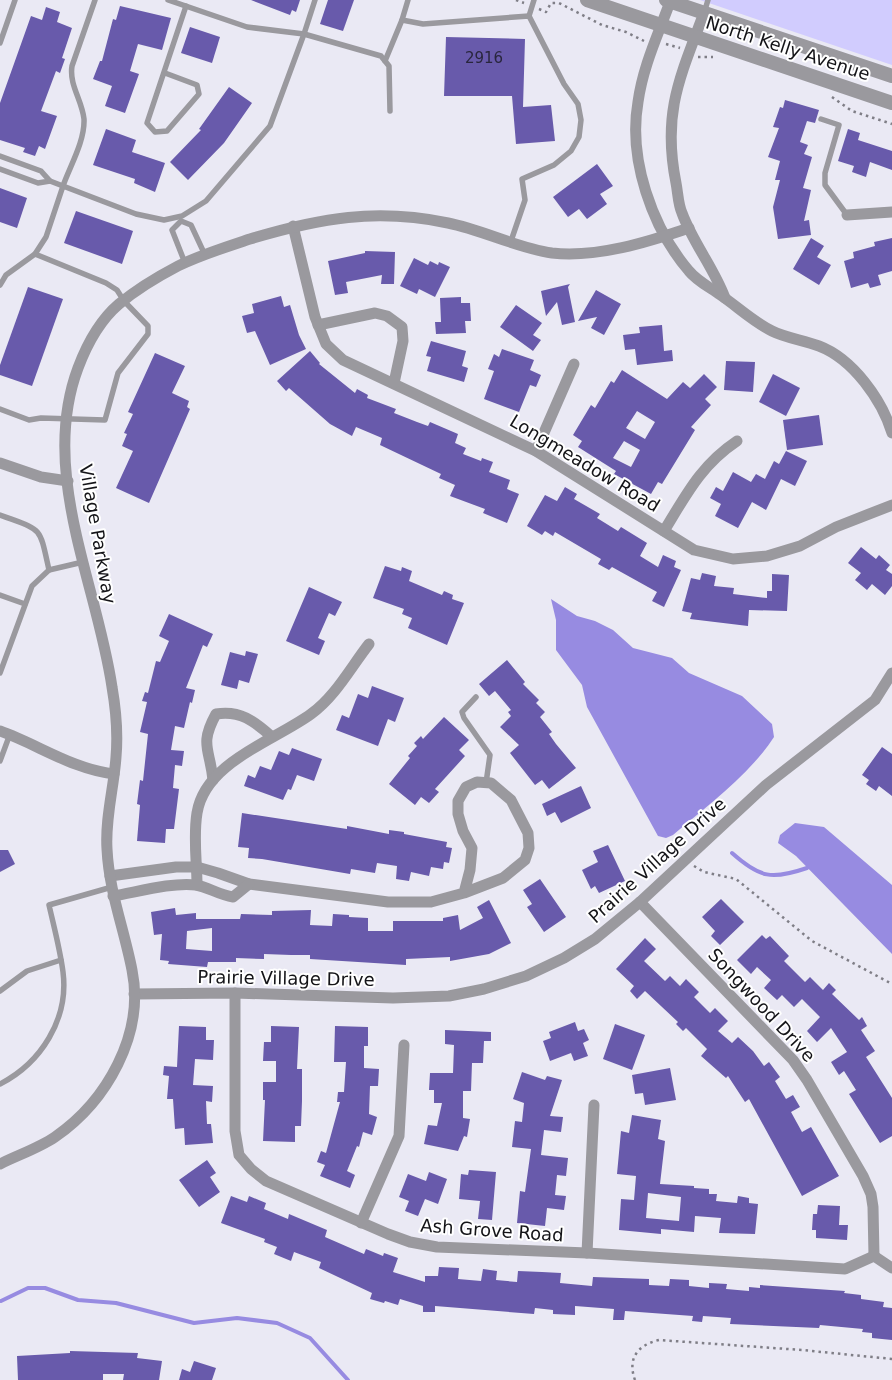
<svg xmlns="http://www.w3.org/2000/svg" width="892" height="1380" viewBox="0 0 892 1380" font-family="'DejaVu Sans',sans-serif">
<style>
.green{fill:#d1ccfe}
.water{fill:#978be1}
.lines{fill:none;stroke-linecap:round;stroke-linejoin:round}
.stream{stroke:#978be1;stroke-width:4}
.building{fill:#685aab;fill-rule:evenodd}
.path{stroke:#7f7e86;stroke-width:2.5;stroke-dasharray:2.5 4;stroke-linecap:butt}
.service{stroke:#9a999e;stroke-width:5.5}
.minor{stroke:#9a999e;stroke-width:11}
.tertiary{stroke:#9a999e;stroke-width:14}
.labels{text-anchor:middle;dominant-baseline:central;stroke-width:4;stroke-linejoin:round;paint-order:stroke}
.number-label{font-size:15px;fill:#29263d}
.street-label{font-size:18px;fill:#141418;stroke:#fff}
</style>
<rect width="100%" height="100%" fill="#eae9f4"/>
<!-- green -->
<path class="green" d="M700,0H892V65Z"/>
<!-- water -->
<g class="water">
<path d="M551,599L577,616L595,621L613,630L633,648L672,658L689,673L742,696L772,724L774,737C751,773 706,807 673,835L666,838L658,836L587,707L582,685L556,650V620Z"/>
<path d="M795,823L824,827L892,885V954L796,856L778,843L780,835Z"/>
</g>
<g class="lines">
<!-- stream -->
<g class="stream">
<path d="M732,853C760,878 772,880 807,868"/>
<path d="M1,1301L28,1288H45L78,1300L116,1303L194,1323L237,1318L277,1323L310,1338L348,1380"/>
</g>
</g>
<!-- building -->
<g class="building">
<path d="M251,0H300L296,12L292,10L290,15Z"/>
<path d="M328,0H354L343,31L320,24Z"/>
<path d="M120,6L171,18L162,50L138,44L130,71L139,74L125,113L105,106L112,86L93,79L100,61H102L113,19L116,20Z"/>
<path d="M46,7L60,12L57,22L72,28L62,58L65,59L60,73L56,71L41,111L57,116L45,149L39,146L35,156L23,152L25,148L0,140V103L31,16L42,20Z"/>
<path d="M190,27L220,37L212,63L181,53Z"/>
<path d="M446,37L525,39L523,107L551,105L555,141L516,144L512,96H444Z"/>
<path d="M229,87L252,103L224,143L188,180L170,162L201,130L199,129Z"/>
<path d="M785,100L819,110L815,123L807,121L800,142L808,145L804,154L812,157L803,188L811,190L804,221L809,220L811,235L778,239L773,207L780,180H775L780,161L768,157L779,128L773,127L780,107L783,108Z"/>
<path d="M106,129L136,140L132,152L165,163L155,192L134,183L135,179L93,165Z"/>
<path d="M848,129L860,133L858,140L892,151V170L870,162L866,177L852,172L854,166L838,161Z"/>
<path d="M597,164L613,186L600,194L607,204L587,219L579,209L568,217L553,197Z"/>
<path d="M0,188L27,198L17,228L0,222Z"/>
<path d="M76,211L133,231L122,264L64,243Z"/>
<path d="M811,238L824,246L817,257L831,265L819,285L793,269Z"/>
<path d="M892,238V271L878,275L881,285L870,288L868,283L851,288L844,261L854,258L853,252L875,246L874,242Z"/>
<path d="M365,251L395,252L394,284H381L382,275L346,282L348,293L335,295L328,261L365,253Z"/>
<path d="M414,258L428,265L430,261L438,265L439,262L450,267L435,297L419,289L417,294L400,286Z"/>
<path d="M570,284L568,287L575,322L562,325L557,302L546,316L541,291Z"/>
<path d="M28,287L63,299L32,386L0,375V365Z"/>
<path d="M596,290L621,304L604,335L591,328L597,317L578,321Z"/>
<path d="M281,296L284,307L290,305L299,335L306,349L270,365L255,331L247,333L242,316L254,313L252,304Z"/>
<path d="M461,297V303H470L471,321H465L466,333L436,334L435,322H441L440,298Z"/>
<path d="M516,305L542,323L533,335L541,340L533,351L500,327Z"/>
<path d="M662,325L664,351L672,350L673,361L637,365L635,349L625,350L623,335L640,333L639,327Z"/>
<path d="M431,341L466,351L462,366L468,368L464,382L427,371L431,357L426,356Z"/>
<path d="M502,349L534,360L530,370L541,375L536,387L530,385L519,412L484,399L494,371L488,369L494,354L499,357Z"/>
<path d="M310,351L320,363L319,364L355,393L357,389L368,395L367,398L396,409L394,413L417,422L428,426L430,422L458,434L455,443L466,448L463,454L481,461L482,458L493,462L489,472L510,480L507,489L519,494L507,523L483,513L485,509L450,496L455,485L439,478L441,474L380,445L382,438L356,427L352,436L330,424L289,388L286,391L277,381Z"/>
<path d="M155,353L185,366L172,393L189,401L187,407L190,409L149,503L116,488L133,451L122,446L127,434L124,433L133,414L128,412Z"/>
<path d="M726,361L755,362L753,392L724,390Z"/>
<path d="M622,370L667,399L683,382L690,388L704,374L717,387L705,399L711,405L691,427L695,430L662,484L658,482L651,494L614,474L616,471L578,447L582,441L573,435L591,405L595,408L611,381L614,383ZM637,411L655,422L645,439L626,428ZM624,441L640,450L631,467L613,458Z"/>
<path d="M773,374L800,388L786,416L759,402Z"/>
<path d="M819,415L823,445L787,450L783,420Z"/>
<path d="M786,451L807,461L795,486L781,479L766,510L752,502L738,528L715,516L721,504L710,498L716,487L723,491L733,472L751,482L756,474L765,479L774,461L779,464Z"/>
<path d="M565,487L577,494L574,499L600,514L597,518L618,531L621,527L647,543L640,556L658,567L663,555L676,561L674,567L681,570L664,607L652,601L657,592L612,567L609,570L598,564L601,559L555,532L553,536L545,531L542,535L527,526L545,495L557,501Z"/>
<path d="M861,547L876,559L879,555L890,565L886,570L892,574V586L885,595L872,584L867,590L855,580L861,573L848,563Z"/>
<path d="M385,566L401,571L402,567L412,571L409,581L442,595L444,591L453,595L452,599L464,603L447,645L408,628L412,618L402,614L404,609L373,598Z"/>
<path d="M702,573L716,576L714,586L734,588L733,594L767,598V591H772V574L789,575L787,611L749,610L748,626L690,619L692,613L682,611L691,578L700,580Z"/>
<path d="M309,587L342,602L335,616L329,613L318,638L325,641L319,655L286,641Z"/>
<path d="M169,614L213,634L207,647L203,645L186,688L195,690L192,703L190,702L184,728L175,726L171,750L184,751L182,766L175,765L173,788L179,789L174,829H166L165,843L137,841L140,805L137,804L140,780L143,781L148,734L140,732L147,702L142,701L145,692L148,693L156,661L160,662L169,641L159,636Z"/>
<path d="M246,651L258,654L249,683L239,680L237,689L221,685L230,652L245,656Z"/>
<path d="M507,660L525,682L523,684L539,700L536,703L545,712L540,717L552,732L549,734L556,744L576,768L549,789L542,780L535,785L510,753L519,745L500,727L511,716L508,712L511,710L495,691L489,696L479,684Z"/>
<path d="M372,686L404,698L395,722L388,719L378,746L336,730L342,715L349,718L358,694L368,698Z"/>
<path d="M444,717L469,740L459,750L465,756L435,789L439,792L429,803L421,797L415,805L389,784L410,758L408,756L417,746L414,743L421,736L423,739Z"/>
<path d="M882,747L892,754V796L879,786L876,791L866,784L869,780L862,775Z"/>
<path d="M292,748L322,759L314,781L297,775L291,790L288,789L283,800L244,786L248,775L255,778L260,766L271,770L279,751L289,755Z"/>
<path d="M581,786L591,808L561,823L555,812L547,816L542,804Z"/>
<path d="M242,813L347,829V826L389,834V830L404,832V834L447,842L446,847L452,848L449,863L444,862L443,869L431,867L429,876L411,872L409,881L396,879L397,866L377,863L375,873L351,869L350,874L262,859L248,858L249,848L238,847Z"/>
<path d="M608,845L625,881L599,893L595,886L591,889L582,870L598,862L593,851Z"/>
<path d="M0,850H8L15,864L0,872Z"/>
<path d="M540,879L566,917L544,932L527,907L532,904L523,890Z"/>
<path d="M721,899L744,922L720,945L711,936L715,931L702,917Z"/>
<path d="M489,900L511,943L489,954L450,961V957L406,959V965L310,959V955H291L264,954V959L236,958V962H208L207,967L168,964L169,961L160,960L162,934L154,935L151,912L175,908L176,915L196,913V919H240L241,914L272,915V911L311,910L310,925L332,926L333,914L349,915V917L368,918V931H393V921H443V918L458,915L460,930L483,918L477,907ZM212,928V951L186,949L187,931Z"/>
<path d="M762,935L766,939L770,936L789,956L784,961L805,982L810,977L823,990L829,983L836,990L832,994L859,1020L862,1017L867,1026L861,1030L875,1051L866,1057L892,1098V1136L880,1143L849,1094L856,1090L844,1071L839,1075L831,1062L847,1052L831,1028L817,1042L807,1031L820,1017L802,999L794,1007L782,995L777,1000L764,988L771,980L757,967L751,974L737,960Z"/>
<path d="M645,938L656,949L644,961L665,981L670,976L680,986L686,979L699,992L694,997L710,1013L715,1008L728,1021L718,1031L732,1043L738,1037L753,1051L764,1066L769,1062L780,1077L775,1081L786,1099L793,1095L800,1107L791,1112L802,1132L811,1127L839,1176L802,1196L749,1099L745,1102L728,1076L726,1078L701,1056L707,1049L686,1028L683,1031L676,1024L678,1022L645,991L637,999L630,991L634,986L616,969Z"/>
<path d="M575,1022L578,1031L584,1029L589,1040L583,1043L588,1056L574,1061L571,1053L550,1061L543,1041L551,1038L549,1032Z"/>
<path d="M615,1024L645,1035L632,1070L603,1059Z"/>
<path d="M179,1026L206,1027V1040H214L213,1060L195,1059L193,1085L213,1086L212,1102L206,1101L207,1124H211L213,1143L185,1145L184,1128L175,1129L173,1099H167L169,1076L163,1075L164,1066L177,1067Z"/>
<path d="M271,1026L299,1027L297,1069H302V1101L301,1126H295V1142L263,1141L265,1100H263V1082H276V1061H263L264,1042H271Z"/>
<path d="M335,1026L368,1027V1046H364V1068L379,1069L378,1086H370L369,1114L377,1117L372,1135L363,1132L359,1147L357,1146L347,1171L355,1175L350,1188L320,1176L325,1165L317,1162L321,1151L326,1153L340,1102H337L338,1092H344L346,1062H334Z"/>
<path d="M445,1030L491,1032V1041H484L483,1063H472L471,1091H463V1118L470,1119L467,1137L464,1136L458,1151L424,1144L428,1125L437,1126L442,1103H434V1090H429L430,1073H453L454,1045L445,1044Z"/>
<path d="M670,1068L676,1100L645,1105L643,1093L635,1094L632,1075Z"/>
<path d="M522,1072L545,1080L547,1076L562,1080L550,1116L563,1117L561,1132L544,1130L541,1155L568,1158L566,1176L557,1175L555,1195L566,1196L564,1210L547,1208L545,1226L517,1223L520,1191L525,1192L531,1149L512,1147L515,1121L522,1122L524,1103L513,1099Z"/>
<path d="M632,1115L661,1120L658,1139L665,1141L660,1184L694,1186V1188L709,1189V1194H717L716,1201L737,1203L738,1196L749,1198V1203L758,1204L755,1234L719,1233L721,1218L695,1216L694,1232L661,1229V1234L619,1230L621,1199L634,1200L636,1176L617,1174L621,1131L629,1133ZM648,1193L681,1197L679,1221L646,1218Z"/>
<path d="M207,1160L216,1173L210,1177L220,1192L199,1207L179,1180Z"/>
<path d="M469,1170L496,1172L492,1220L478,1219L480,1201L459,1199L461,1174L468,1175Z"/>
<path d="M429,1172L447,1179L438,1204L425,1199L418,1216L405,1211L409,1201L399,1197L408,1174L426,1181Z"/>
<path d="M231,1196L247,1202L249,1196L266,1203L264,1209L288,1219L289,1214L327,1230L325,1237L364,1254L366,1249L383,1256L384,1253L398,1258L393,1272L425,1282V1276H438L439,1267L459,1268L458,1279L481,1281L483,1269L497,1271L496,1280L517,1282L518,1271L542,1272L561,1273L560,1283L592,1286L593,1277L649,1279V1285L669,1286L670,1279L689,1280V1286L709,1288V1283L727,1284L726,1289L749,1291V1287L760,1288V1285L845,1291L844,1293L861,1295V1299L884,1302L883,1307L892,1308V1340L872,1338V1333L862,1332L863,1329L820,1325L819,1328L730,1324L731,1318L703,1316L702,1322L692,1321L693,1316L625,1311L624,1320H613L614,1309L575,1306V1315L553,1314V1310L535,1308L534,1314L435,1306V1312H423V1306L400,1299L398,1305L385,1301L384,1303L370,1299L372,1293L319,1268L321,1262L294,1252L291,1261L274,1254L277,1247L264,1242L265,1239L221,1223Z"/>
<path d="M818,1205L840,1206L839,1225H848L847,1240L816,1238V1230H812L813,1214H817Z"/>
<path d="M70,1351L138,1353L137,1358L162,1361L159,1380H123L124,1374H103V1380H18L17,1356L70,1353Z"/>
<path d="M194,1361L216,1368L212,1380H179L182,1369L190,1372Z"/>
</g>
<g class="lines">
<!-- path -->
<g class="path">
<path d="M516,0L524,3"/>
<path d="M539,9L546,12L551,3H559L602,25L626,32L644,41"/>
<path d="M666,44L680,48"/>
<path d="M698,57H713"/>
<path d="M832,97L852,111L892,124"/>
<path d="M694,866L704,872L736,879L812,941L892,984"/>
<path d="M635,1380C627,1358 638,1345 659,1340L802,1350L892,1359"/>
</g>
<!-- service -->
<g class="service">
<path d="M168,0L247,27L304,34L315,0"/>
<path d="M704,13L708,0"/>
<path d="M529,16L534,0"/>
<path d="M402,20L408,0"/>
<path d="M0,43L15,0"/>
<path d="M385,61L402,20L423,24L529,16L564,84L578,104L581,120L579,137L571,151L554,165L522,179L525,200L511,241"/>
<path d="M165,73L197,85L199,94L167,131L155,132L147,123L186,6"/>
<path d="M821,119L839,125L825,173V185L847,215"/>
<path d="M0,156L41,171L50,181L38,183L0,169"/>
<path d="M50,181L63,186C70,166 85,141 84,119C82,100 69,85 72,66L95,0"/>
<path d="M35,254L46,237L63,186L136,214L164,220L182,216L206,201L270,126L304,34L381,56L389,66L390,111"/>
<path d="M185,263L172,230L181,221L191,225L205,255"/>
<path d="M0,285L6,275L35,254L106,283L117,290L124,301L148,326V334L118,373L105,420L41,418L29,420L0,409"/>
<path d="M0,515C43,531 39,525 49,570L83,562"/>
<path d="M0,595L25,604"/>
<path d="M0,673L32,586L49,570"/>
<path d="M476,697L462,712L464,718L490,755L486,783"/>
<path d="M0,761L10,734"/>
<path d="M0,991L27,971L61,960"/>
<path d="M0,1084C41,1063 69,1019 63,972C60,949 54,927 49,905L112,887"/>
</g>
<!-- minor -->
<g class="minor">
<path d="M670,2C658,35 643,66 638,102C628,159 652,228 689,271C696,280 709,287 719,294C737,306 752,321 772,331C786,338 803,340 819,346C853,359 882,400 892,433"/>
<path d="M704,13C680,77 662,113 676,183C678,193 678,204 682,213C693,243 714,268 725,298"/>
<path d="M847,215L892,212"/>
<path d="M293,226L315,317L326,344L343,360L536,451L694,550L733,559L767,556L800,546L836,527L892,505"/>
<path d="M318,325L375,313L387,316L402,327L403,341L394,383"/>
<path d="M536,451L574,364"/>
<path d="M0,463L41,477L68,481"/>
<path d="M664,531C686,495 701,465 737,441"/>
<path d="M0,731C39,745 72,769 114,774"/>
<path d="M213,780C210,749 199,745 216,714C240,710 254,721 271,736"/>
<path d="M110,876L176,867H197L218,873L249,884L388,902H431L464,893L503,878L525,860L529,848L528,833L511,800L491,783L477,782L466,787L458,801V814L463,831L472,848L470,870L464,893"/>
<path d="M197,885C197,862 193,837 197,813C205,762 274,741 311,714C335,697 351,667 369,644"/>
<path d="M113,896C137,892 172,882 196,885C208,887 219,895 233,897L249,884"/>
<path d="M640,902L793,1060L807,1080L863,1176L871,1194L873,1207L874,1256"/>
<path d="M235,993V1131L239,1155L251,1169L266,1181L388,1234L410,1242L437,1247L587,1253L845,1269L874,1256L892,1268"/>
<path d="M134,994L235,993L393,998L449,996L484,989L526,976L564,958L595,939L640,902L766,785L875,700L892,673"/>
<path d="M0,1164C18,1155 39,1148 55,1137C107,1101 145,1034 132,970C124,929 109,891 107,849C105,818 114,787 116,757C118,734 116,710 112,687C97,584 39,472 78,368C87,344 99,321 119,304C137,289 157,277 178,266C200,255 226,247 250,239C320,218 376,208 448,223C483,230 517,248 552,253C597,258 648,242 689,228"/>
<path d="M361,1223L399,1136L404,1045"/>
<path d="M587,1253L594,1105"/>
</g>
<!-- tertiary -->
<g class="tertiary">
<path d="M587,0L892,103"/>
<path d="M666,0L892,76"/>
</g>
</g>
<g class="labels">
<!-- number labels -->
<g class="number-label">
<text x="484" y="58">2916</text>
</g>
<!-- street labels -->
<g class="street-label">
<text transform="translate(788 48) rotate(18)">North Kelly Avenue</text>
<text transform="translate(585 463) rotate(31)">Longmeadow Road</text>
<text transform="translate(98 534) rotate(80)">Village Parkway</text>
<text transform="translate(657 860) rotate(-42)">Prairie Village Drive</text>
<text transform="translate(286 978) rotate(1)">Prairie Village Drive</text>
<text transform="translate(762 1005) rotate(47)">Songwood Drive</text>
<text transform="translate(492 1230) rotate(4)">Ash Grove Road</text>
</g>
</g>
</svg>
